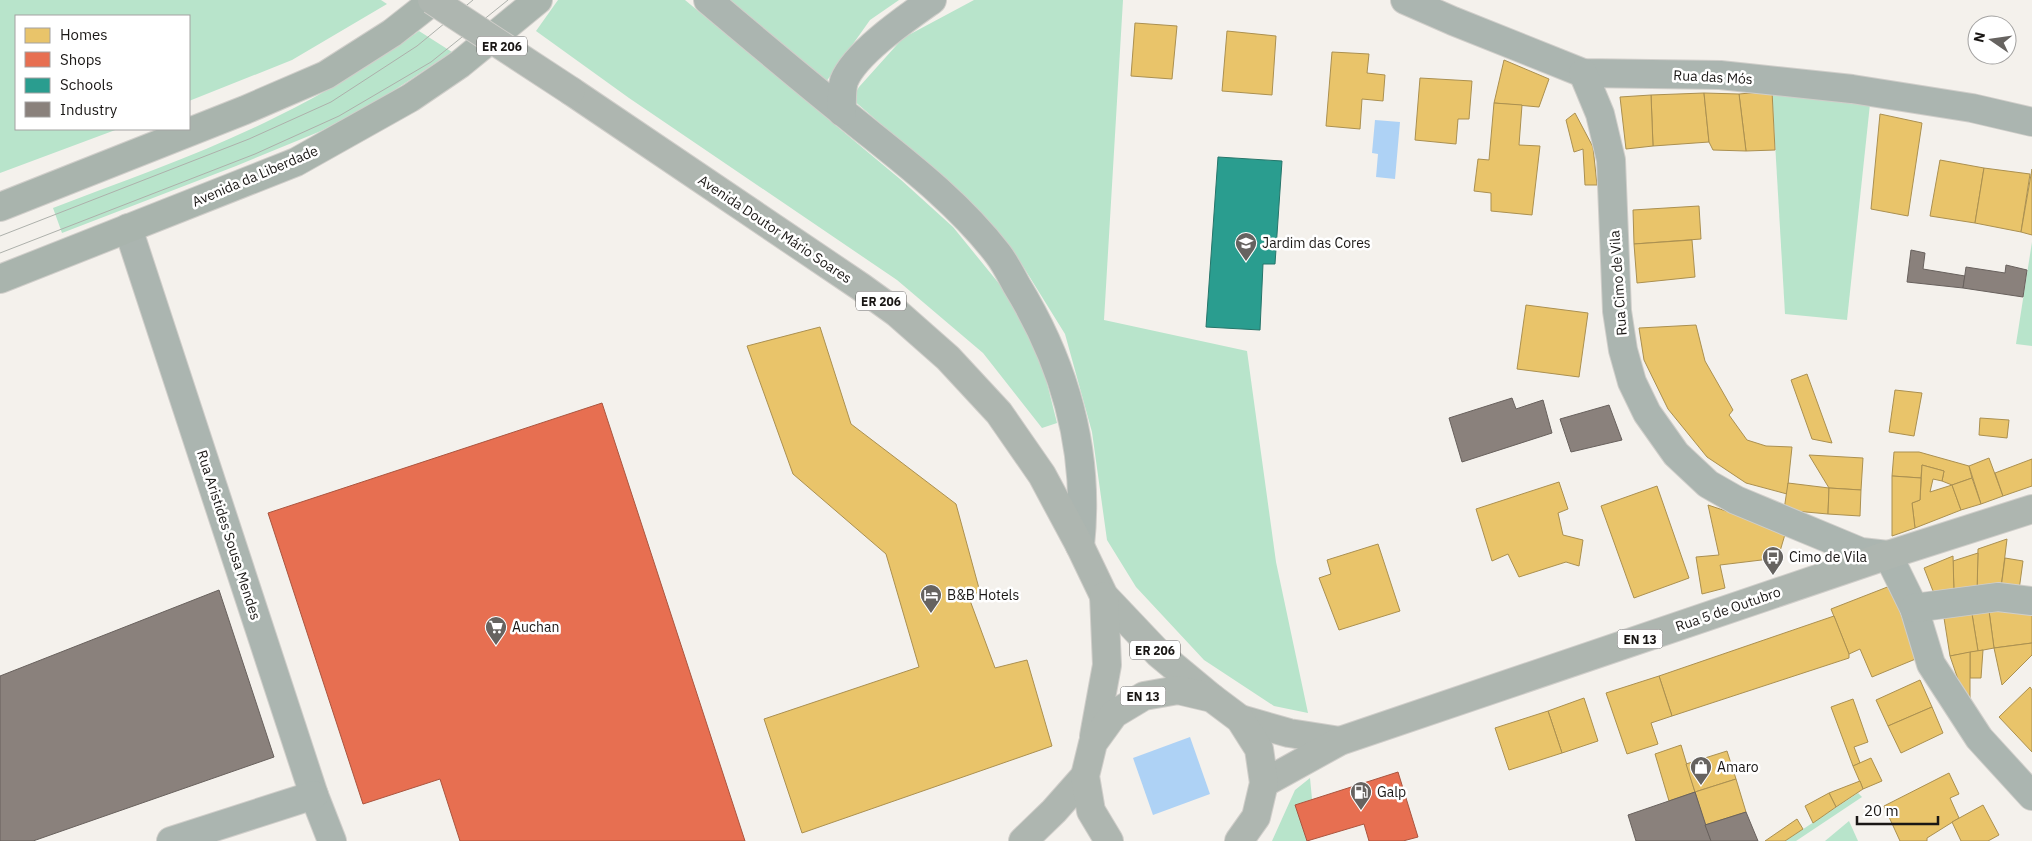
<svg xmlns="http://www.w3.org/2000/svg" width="2032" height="841" viewBox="0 0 2032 841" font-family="'IBM Plex Sans',sans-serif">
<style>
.green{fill:#b8e4cb}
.water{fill:#aed2f5}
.homes{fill:#e9c46a;stroke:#ab9050}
.shops{fill:#e76f51;stroke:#aa553f}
.schools{fill:#2a9d8f;stroke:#25756a}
.industry{fill:#8a817c;stroke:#68615d}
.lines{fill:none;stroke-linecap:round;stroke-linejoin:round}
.street-casing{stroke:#d0ceca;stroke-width:30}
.secondary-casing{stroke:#d0ceca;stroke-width:30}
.primary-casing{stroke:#d0ceca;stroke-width:30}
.street{stroke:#abb5b0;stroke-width:28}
.secondary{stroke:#a9b4ad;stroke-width:28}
.primary{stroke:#aeb6b0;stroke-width:28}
.tram{stroke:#adb0ab;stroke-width:1}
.primary-bridge-casing{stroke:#d0ceca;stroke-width:30;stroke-linecap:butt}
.primary-bridge{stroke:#aeb6b0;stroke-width:28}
.labels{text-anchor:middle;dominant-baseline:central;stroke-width:5;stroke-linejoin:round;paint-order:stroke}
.shield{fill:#fff;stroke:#5f5d5b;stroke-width:1}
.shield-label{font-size:12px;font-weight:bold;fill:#1a1715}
.street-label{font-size:14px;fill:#1a1715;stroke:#fff}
.poi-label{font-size:14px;fill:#1a1715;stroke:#fff;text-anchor:start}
</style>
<rect width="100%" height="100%" fill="#f4f1ec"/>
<!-- green -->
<g class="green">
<path d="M0,0H381L387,4L292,60L189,101V16H16V129H118L0,173Z"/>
<path d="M558,0H685L900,179L953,227L1014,302L1041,359L1057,423L1042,428L983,353L897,280L629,98L536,31Z"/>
<path d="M730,0H899L870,20L826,82Z"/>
<path d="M974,0H1123L1104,320L1247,351L1276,562L1308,713L1274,706L1204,660L1136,587L1107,540L1092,432L1065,334L1016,255L956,189L852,99L859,87L903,38Z"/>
<path d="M419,31L452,52L384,97L321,131L236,166L62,233L53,208C128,179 204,153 276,117C326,93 373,63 419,31Z"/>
<path d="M1772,91L1870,104L1847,320L1785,314Z"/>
<path d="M2032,242V346L2016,344Z"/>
<path d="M1310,778L1312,799L1296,805L1307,841H1272L1295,790Z"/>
<path d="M1858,793L1862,797L1796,841H1785Z"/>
<path d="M1849,821L1858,841H1825Z"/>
</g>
<!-- water -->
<g class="water">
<path d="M1375,120L1400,122L1395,179L1376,177L1378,154L1372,153Z"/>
<path d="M1190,737L1210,794L1153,815L1133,758Z"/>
</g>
<!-- homes -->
<g class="homes">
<path d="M1135,23L1177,26L1172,79L1131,76Z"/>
<path d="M1227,31L1276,36L1272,95L1222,91Z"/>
<path d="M1332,52L1369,54L1367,73L1385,75L1383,101L1362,99L1360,129L1326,126Z"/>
<path d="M1504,60L1549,79L1539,107L1494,103Z"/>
<path d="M1420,78L1472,81L1469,119H1458L1456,144L1415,140Z"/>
<path d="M1772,91L1775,150L1746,151L1739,94Z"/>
<path d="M1704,93L1709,142L1653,146L1651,95Z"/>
<path d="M1704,93L1739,94L1746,151L1713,150L1709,142Z"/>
<path d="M1651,95L1653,146L1626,149L1620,97Z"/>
<path d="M1494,103L1522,105L1519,145L1540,146L1532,215L1491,211V193L1474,191L1478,159L1489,160Z"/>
<path d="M1575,113L1593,147L1597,185H1585L1583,149L1574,152L1566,120Z"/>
<path d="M1880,114L1922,123L1908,216L1871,209Z"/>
<path d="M1940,160L1984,168L1975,223L1930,216Z"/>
<path d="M1984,168L2030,174L2021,232L1975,223Z"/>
<path d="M2032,169V235L2021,232Z"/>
<path d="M1699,206L1701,239L1634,244L1633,210Z"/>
<path d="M1692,240L1695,277L1637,283L1634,244Z"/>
<path d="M1526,305L1588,313L1579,377L1517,369Z"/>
<path d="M1696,325L1705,361L1733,410L1729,415L1747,440L1766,446L1792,447L1787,494L1746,483L1707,457L1668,409L1644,360L1639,328Z"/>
<path d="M820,327L851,424L956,504L980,592L968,595L995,668L1027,660L1052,746L802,833L764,719L919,667L886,554L793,474L747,346Z"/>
<path d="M1807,374L1832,443L1812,439L1791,380Z"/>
<path d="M1895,390L1922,393L1914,436L1889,432Z"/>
<path d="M1980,418L2009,420L2007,438L1979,435Z"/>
<path d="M1894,452H1919L1969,466L1972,478L1952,485L1942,481L1944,471L1922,465L1921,478L1892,476Z"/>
<path d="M1809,455L1863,458L1861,490L1829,488Z"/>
<path d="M1989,458L2003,496L1981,504L1969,466Z"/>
<path d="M2032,459V486L2003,496L1995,473Z"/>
<path d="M1922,465L1944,471L1942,481L1933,479L1930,492L1952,485L1961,510L1915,528L1912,503L1920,500Z"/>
<path d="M1892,476L1921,478L1920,500L1912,503L1915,528L1892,536Z"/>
<path d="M1972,478L1981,504L1961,510L1952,485Z"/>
<path d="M1559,482L1568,509L1558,513L1563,535L1583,540L1579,566L1566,562L1519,577L1508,554L1492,561L1476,509Z"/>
<path d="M1788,483L1829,488L1828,514L1784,510Z"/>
<path d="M1657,486L1689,578L1634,598L1601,506Z"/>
<path d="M1829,488L1861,490L1860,516L1828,514Z"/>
<path d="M1708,505L1786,531L1778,558L1720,565L1725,588L1702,594L1696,557L1719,555Z"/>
<path d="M2007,539L2001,588L1977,592L1978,549Z"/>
<path d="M1378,544L1400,611L1339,630L1319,578L1331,574L1327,560Z"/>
<path d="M1978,553L1977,592L1954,593L1953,561Z"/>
<path d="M1953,556L1954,593L1941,594L1933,591L1924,568Z"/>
<path d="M2005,558L2023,561L2019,590L2001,588Z"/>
<path d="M1890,586L1918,658L1872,677L1860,649L1849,654L1831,609Z"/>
<path d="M2032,607V643L1994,648L1989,611Z"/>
<path d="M1989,611L1994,648L1978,651L1972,614Z"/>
<path d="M1972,614L1978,651L1950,656L1944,618Z"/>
<path d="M1834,616L1849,654V658L1672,716L1659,676Z"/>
<path d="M2032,643V655L2002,685L1994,648Z"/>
<path d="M1983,650L1981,678H1970V652Z"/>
<path d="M1970,652V698L1964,697L1950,656Z"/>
<path d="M1659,676L1672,716L1651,723L1658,744L1627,754L1606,693Z"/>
<path d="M1920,680L1932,707L1888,726L1876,700Z"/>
<path d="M2030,687L2032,690V752L1999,717Z"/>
<path d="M1584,698L1598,741L1562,753L1548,711Z"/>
<path d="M1853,699L1868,742L1854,747L1860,763L1853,766L1831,707Z"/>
<path d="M1932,707L1943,733L1901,753L1888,726Z"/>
<path d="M1548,711L1562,753L1509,770L1495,728Z"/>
<path d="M1681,745L1695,792L1669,801L1655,754Z"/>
<path d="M1727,751L1736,779L1695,792L1686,764Z"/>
<path d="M1871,758L1882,781L1863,789L1853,766Z"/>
<path d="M1949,773L1959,794L1950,798L1959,818L1927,838V841H1900L1884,806Z"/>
<path d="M1736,779L1746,812L1705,825L1695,792Z"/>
<path d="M1860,781L1863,789L1836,807L1829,793Z"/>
<path d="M1829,793L1836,807L1813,823L1805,806Z"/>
<path d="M1983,805L1999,835L1988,841H1961L1952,822Z"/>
<path d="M1797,819L1803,829L1785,841H1765Z"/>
</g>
<!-- shops -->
<g class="shops">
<path d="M602,403L745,841H460L440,779L363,804L268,513Z"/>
<path d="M1398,772L1418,837L1403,841H1369L1364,824L1307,841L1295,805Z"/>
</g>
<!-- schools -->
<path class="schools" d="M1218,157L1282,161L1275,264H1263L1260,330L1206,327Z"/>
<!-- industry -->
<g class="industry">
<path d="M1911,250L1925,253L1923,269L1965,276L1963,288L1907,282Z"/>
<path d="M2006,265L2027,270L2023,297L1963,288L1966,267L2005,273Z"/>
<path d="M1512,398L1516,409L1543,400L1552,433L1462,462L1449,418Z"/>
<path d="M1609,405L1622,440L1571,452L1560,419Z"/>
<path d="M219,590L274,757L33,841H0V676Z"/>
<path d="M1695,792L1711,841H1636L1628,815Z"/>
<path d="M1746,812L1758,841H1711L1705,825Z"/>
</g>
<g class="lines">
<!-- street casing -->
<g class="street-casing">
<g id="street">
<path d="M708,0C753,38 798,76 844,113C898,157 955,198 998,254C1005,263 1011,275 1017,286C1065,365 1090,453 1080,546"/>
<path d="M1405,0L1453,21L1583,73L1720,75L1852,89L1972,108L2032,122"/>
<path d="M1583,73L1600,114L1611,160L1617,311L1623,350L1632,382L1647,413L1676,454L1708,484L1736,500L1861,552L1888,555L1914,608L1931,664L1979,738L2032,796"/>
<path d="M842,112C842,102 841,91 844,81C855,53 908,17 932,0"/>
<path d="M128,228L314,795L332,841"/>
<path d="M1914,608L1998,597L2032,601"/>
<path d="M171,841L314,795"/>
</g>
</g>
<!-- secondary casing -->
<g class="secondary-casing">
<g id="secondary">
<path d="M0,207L245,110L326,75L392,33L434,0"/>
<path d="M0,279L296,162L410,98L460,64L538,0"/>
</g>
</g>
<!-- primary casing -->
<g class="primary-casing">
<g id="primary">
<path d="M571,91L861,287L897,313L948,358L999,413L1042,475L1080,546L1104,596L1159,654L1212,698"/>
<path d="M1240,719L1289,733L1340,741"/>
<path d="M1094,736L1107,665L1104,596"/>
<path d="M1264,783L1340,741L1888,555L2032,509"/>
<path d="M1023,841L1054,811L1085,776"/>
<path d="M1109,841L1091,811L1085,776L1093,743L1114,714L1144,696L1178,690L1212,698L1240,719L1259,749L1264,783L1256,817L1239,841"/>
</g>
</g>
<!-- street -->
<use href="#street" class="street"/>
<!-- secondary -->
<use href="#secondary" class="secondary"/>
<!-- primary -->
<use href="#primary" class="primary"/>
<!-- tram -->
<g class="tram">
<path d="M0,236L249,139L331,102L417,46L473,0"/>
<path d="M0,253L255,154L339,116L431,62L508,0"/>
</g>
<!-- primary-bridge casing -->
<g class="primary-bridge-casing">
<path id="primary-bridge" d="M432,0L571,91"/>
</g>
<!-- primary-bridge -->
<use href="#primary-bridge" class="primary-bridge"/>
</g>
<!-- icons -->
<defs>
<g id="school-pin" transform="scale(1.125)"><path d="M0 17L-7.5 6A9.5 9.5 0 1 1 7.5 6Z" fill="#666360" stroke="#fff"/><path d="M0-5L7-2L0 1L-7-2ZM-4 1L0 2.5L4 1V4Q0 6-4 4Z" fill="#fff"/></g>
<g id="bus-pin" transform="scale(1.125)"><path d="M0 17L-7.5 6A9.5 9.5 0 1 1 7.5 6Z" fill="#666360" stroke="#fff"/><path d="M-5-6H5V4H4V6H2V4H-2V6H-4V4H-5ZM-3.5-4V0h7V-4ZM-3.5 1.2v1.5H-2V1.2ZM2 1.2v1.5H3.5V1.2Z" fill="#fff"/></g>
<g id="hotel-pin" transform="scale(1.125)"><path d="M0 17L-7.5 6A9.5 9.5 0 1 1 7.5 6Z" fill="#666360" stroke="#fff"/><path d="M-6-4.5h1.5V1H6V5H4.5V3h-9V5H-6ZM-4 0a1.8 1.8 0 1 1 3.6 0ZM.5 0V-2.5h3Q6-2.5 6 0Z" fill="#fff"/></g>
<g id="supermarket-pin" transform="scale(1.125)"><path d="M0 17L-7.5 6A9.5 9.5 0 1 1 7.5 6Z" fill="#666360" stroke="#fff"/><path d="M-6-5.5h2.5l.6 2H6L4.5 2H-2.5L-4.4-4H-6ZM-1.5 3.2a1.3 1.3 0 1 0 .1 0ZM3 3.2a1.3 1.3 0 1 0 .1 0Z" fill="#fff"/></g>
<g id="shop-pin" transform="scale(1.125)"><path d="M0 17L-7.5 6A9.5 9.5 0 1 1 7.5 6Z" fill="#666360" stroke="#fff"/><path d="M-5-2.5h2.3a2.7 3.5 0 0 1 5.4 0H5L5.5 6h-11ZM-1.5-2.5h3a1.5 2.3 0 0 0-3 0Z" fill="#fff"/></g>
<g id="fuel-pin" transform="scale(1.125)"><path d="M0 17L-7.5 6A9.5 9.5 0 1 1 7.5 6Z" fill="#666360" stroke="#fff"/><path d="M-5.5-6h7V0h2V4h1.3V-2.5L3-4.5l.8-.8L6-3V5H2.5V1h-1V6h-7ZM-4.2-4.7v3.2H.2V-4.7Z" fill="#fff"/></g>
</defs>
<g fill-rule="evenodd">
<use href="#school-pin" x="1246" y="243"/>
<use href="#bus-pin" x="1773" y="557"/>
<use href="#hotel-pin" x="931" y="595"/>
<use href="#supermarket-pin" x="496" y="627"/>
<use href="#shop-pin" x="1701" y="767"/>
<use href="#fuel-pin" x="1361" y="792"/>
</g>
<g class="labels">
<!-- shield labels -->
<g class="shield">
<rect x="477" y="36.5" width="50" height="19" rx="4"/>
<rect x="856" y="291.5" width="50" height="19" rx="4"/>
<rect x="1617.5" y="629.5" width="45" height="19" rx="4"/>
<rect x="1130" y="640.5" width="50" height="19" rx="4"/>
<rect x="1120.5" y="686.5" width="45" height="19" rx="4"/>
</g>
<g class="shield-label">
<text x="502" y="46">ER 206</text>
<text x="881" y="301">ER 206</text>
<text x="1640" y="639">EN 13</text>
<text x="1155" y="650">ER 206</text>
<text x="1143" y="696">EN 13</text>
</g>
<!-- street labels -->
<g class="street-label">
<text transform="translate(1713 77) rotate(3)">Rua das Mós</text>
<text transform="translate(255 176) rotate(-23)">Avenida da Liberdade</text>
<text transform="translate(775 229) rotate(34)">Avenida Doutor Mário Soares</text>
<text transform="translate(1618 283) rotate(-94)">Rua Cimo de Vila</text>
<text transform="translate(229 535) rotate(72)">Rua Aristides Sousa Mendes</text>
<text transform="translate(1728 609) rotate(-19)">Rua 5 de Outubro</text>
</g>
<!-- poi labels -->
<g class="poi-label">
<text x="1262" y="243">Jardim das Cores</text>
<text x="1789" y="557">Cimo de Vila</text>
<text x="947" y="595">B&amp;B Hotels</text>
<text x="512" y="627">Auchan</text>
<text x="1717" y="767">Amaro</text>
<text x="1377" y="792">Galp</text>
</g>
</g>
<!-- legend -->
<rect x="15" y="15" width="175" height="115" fill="#ffffff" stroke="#a3a2a1"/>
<rect x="25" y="28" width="25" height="15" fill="#e9c46a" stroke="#a3a2a1"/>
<text x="60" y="40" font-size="15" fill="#1a1715">Homes</text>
<rect x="25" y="52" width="25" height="15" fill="#e76f51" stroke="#a3a2a1"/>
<text x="60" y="65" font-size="15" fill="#1a1715">Shops</text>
<rect x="25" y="78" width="25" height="15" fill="#2a9d8f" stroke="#a3a2a1"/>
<text x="60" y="90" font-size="15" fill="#1a1715">Schools</text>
<rect x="25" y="102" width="25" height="15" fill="#8a817c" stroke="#a3a2a1"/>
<text x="60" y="115" font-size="15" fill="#1a1715">Industry</text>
<!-- north arrow -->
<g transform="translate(1992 40) rotate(283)"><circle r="24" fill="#ffffff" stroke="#a3a2a1"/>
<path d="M0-4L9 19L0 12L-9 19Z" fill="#666360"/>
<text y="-8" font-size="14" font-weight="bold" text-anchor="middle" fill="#1a1715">N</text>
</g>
<!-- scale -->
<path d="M1857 816v8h81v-8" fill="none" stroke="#1a1715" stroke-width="2.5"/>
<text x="1864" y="816" font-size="15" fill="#1a1715" stroke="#ffffff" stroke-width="4" paint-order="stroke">20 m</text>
</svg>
